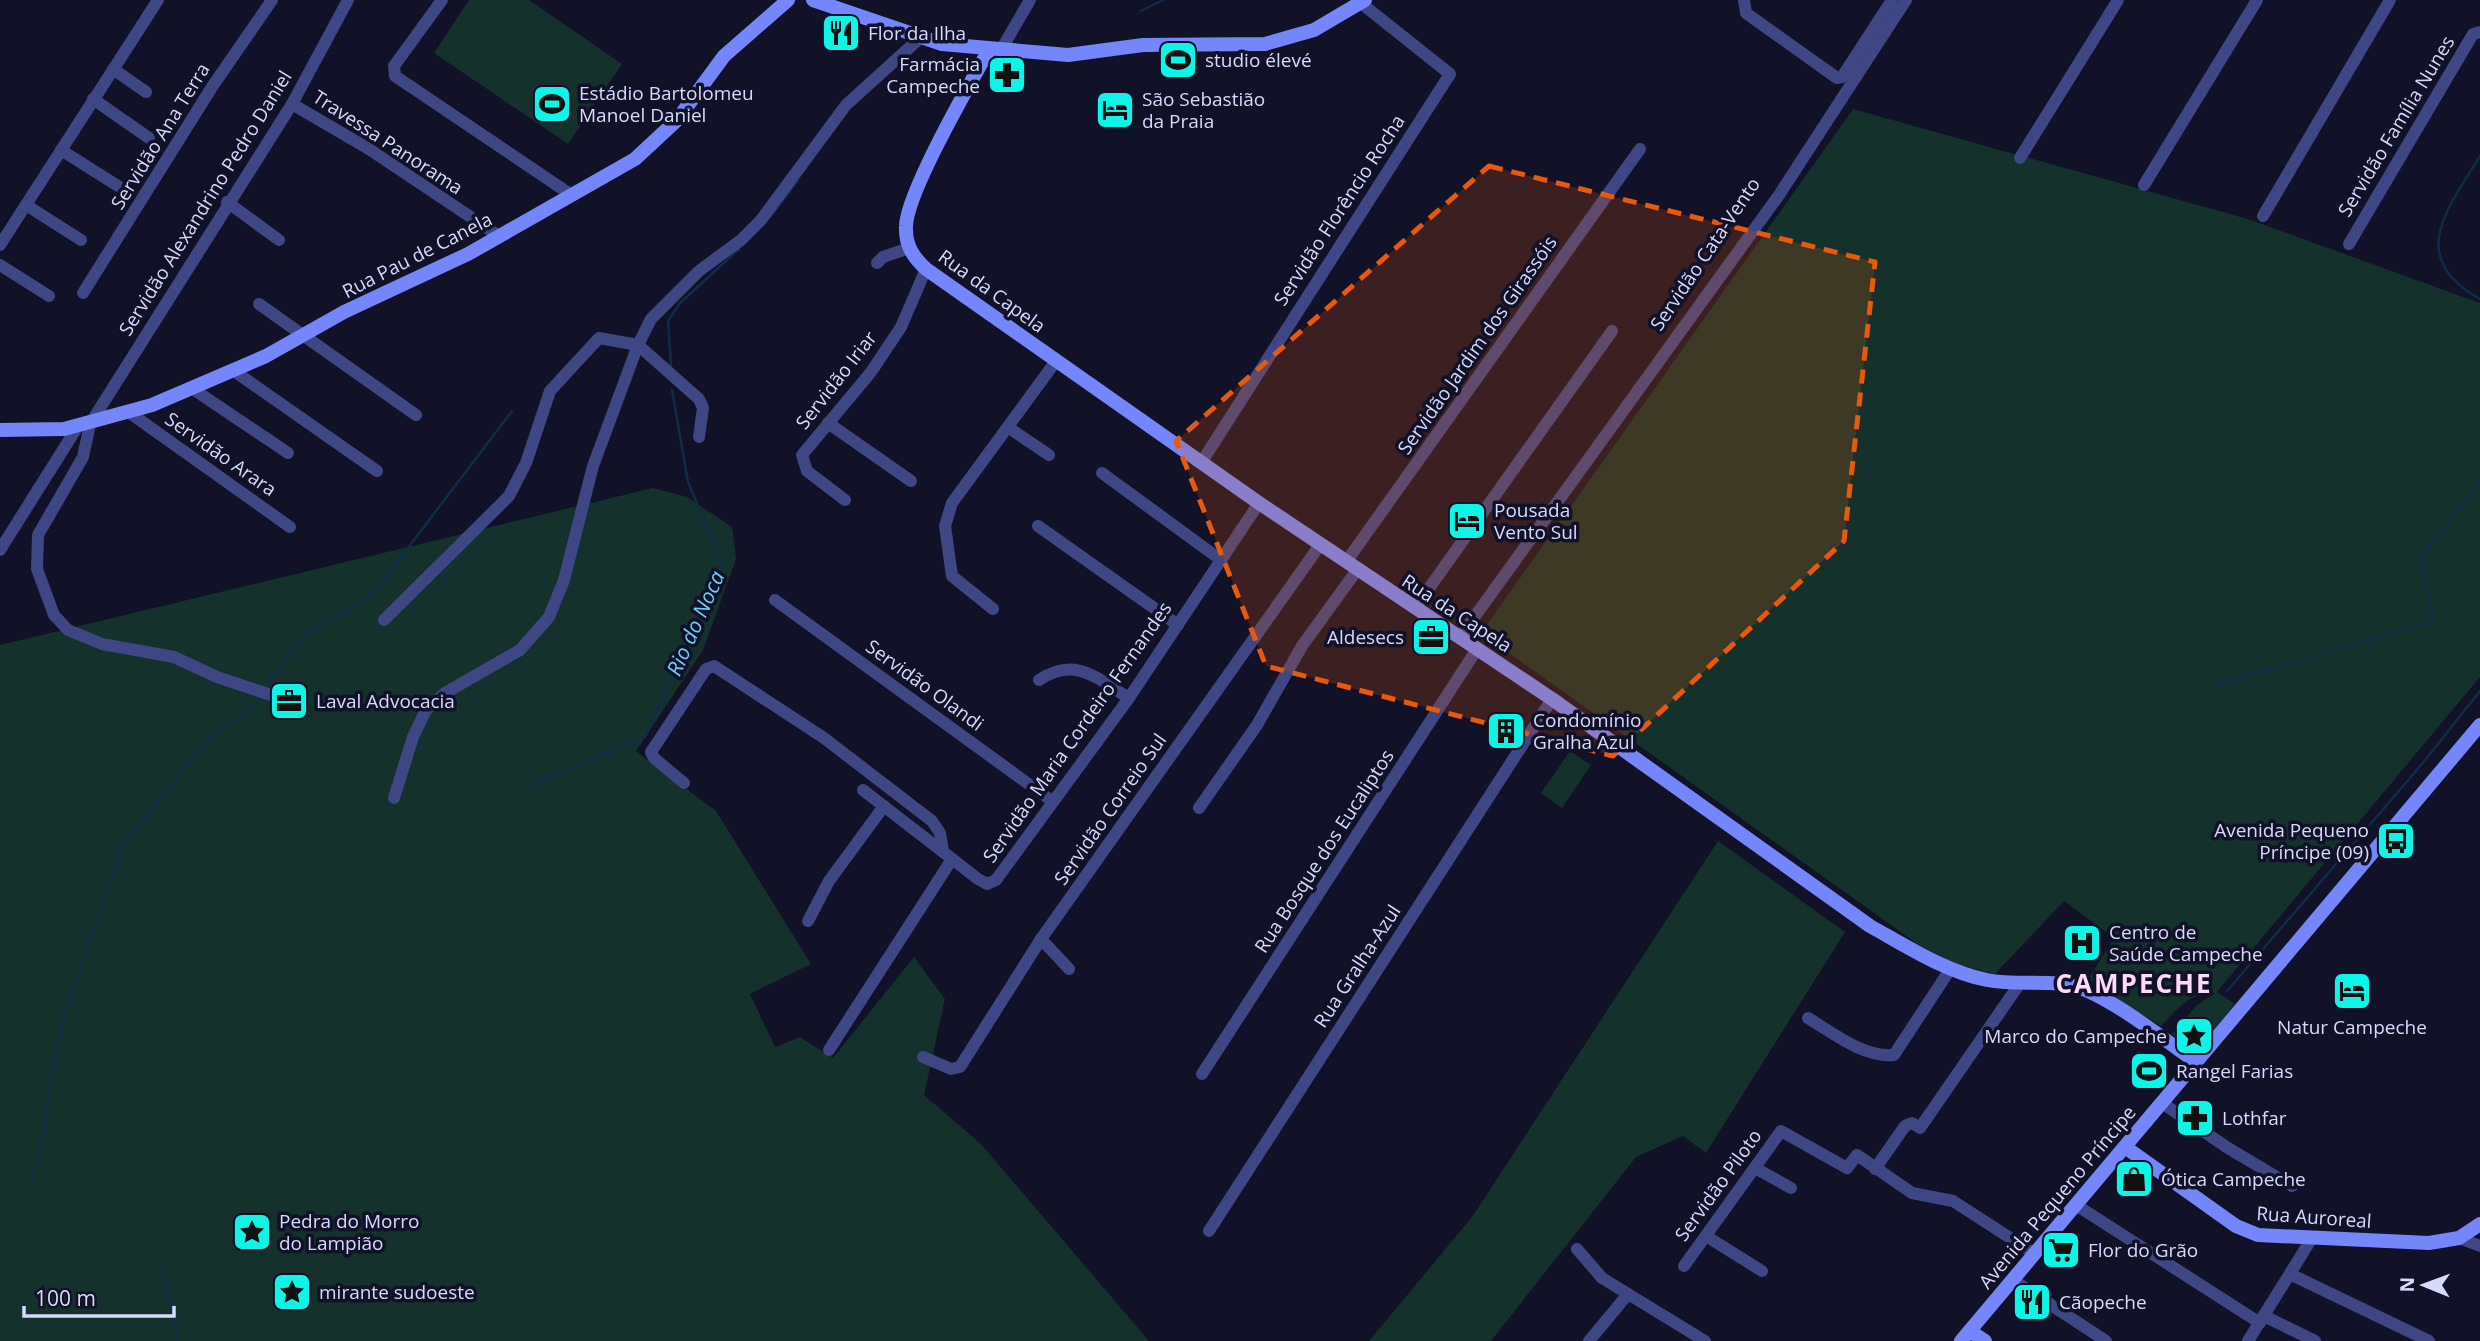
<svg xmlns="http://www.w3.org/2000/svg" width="2480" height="1341" viewBox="0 0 2480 1341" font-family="'Open Sans',sans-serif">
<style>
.green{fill:#14312b}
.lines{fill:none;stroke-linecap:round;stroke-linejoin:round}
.stream{stroke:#0f2d48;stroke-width:2.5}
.street{stroke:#3e4784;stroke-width:12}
.secondary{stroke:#7486f9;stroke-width:14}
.marked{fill:#e8590c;fill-opacity:0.2;stroke:#e8590c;stroke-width:5;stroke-dasharray:14 9;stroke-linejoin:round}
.labels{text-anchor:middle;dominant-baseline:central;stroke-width:7;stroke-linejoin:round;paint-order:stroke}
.poi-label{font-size:19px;fill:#d8dafd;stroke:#111127;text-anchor:start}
.street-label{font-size:19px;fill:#d8dafd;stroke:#111127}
.water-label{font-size:21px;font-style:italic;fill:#6bcef9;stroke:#111127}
.district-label{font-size:26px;font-weight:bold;letter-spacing:2px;fill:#fddaf6;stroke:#111127}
</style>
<rect width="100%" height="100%" fill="#111127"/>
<!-- green -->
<g class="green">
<path d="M469,0H529L622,64L568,144L434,53Z"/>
<path d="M1853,109L2248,219L2480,303V677L2217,992L2235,1004L2196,1052L2172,1034L2197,1005L2215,993C2189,993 2178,1008 2161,1026L2087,981L2114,938L2064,901L1995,974L1958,965L1919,945L1481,633Z"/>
<path d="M653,488L687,497L732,527L736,559L703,650L636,751L716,811L811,964L750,994L775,1047L800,1037L833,1058L914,957L945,999L924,1095L981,1144L1149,1341H0V645Z"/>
<path d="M1570,751L1591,765L1562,808L1541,793Z"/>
<path d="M1718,841L1845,932L1706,1153L1683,1136L1636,1157L1491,1341H1369L1472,1217Z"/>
</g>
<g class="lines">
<!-- stream -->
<g class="stream">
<path d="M1141,11L1163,0"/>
<path d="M2480,156C2447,210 2406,258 2480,299"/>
<path d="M771,216L798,180"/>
<path d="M671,366L668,321L680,303L739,249"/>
<path d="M2213,686L2433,621L2421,557L2480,482"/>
<path d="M267,687L306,632L355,607L376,590L512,411"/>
<path d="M532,785L645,737L723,565L688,482L672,390"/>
<path d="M2227,991L2422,764L2480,691"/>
<path d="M30,1189L45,1129L48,1096L63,1018L124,843L188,764L221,728L252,709L261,696"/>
<path d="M161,1261L179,1341"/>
</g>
<!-- street -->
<g class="street">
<path d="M442,0L394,66L395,76L570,194"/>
<path d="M1744,0L1746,13L1837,78L1842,77L1892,0"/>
<path d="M1001,50L1030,0"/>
<path d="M113,69L146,92"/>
<path d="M93,99L149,138"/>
<path d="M292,104L369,149L499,236"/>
<path d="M61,150L118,186"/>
<path d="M2020,158L2118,0"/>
<path d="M2144,185L2257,0"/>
<path d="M227,202L279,240"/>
<path d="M26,205L81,240"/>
<path d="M2263,216L2390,0"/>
<path d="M2349,244L2473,34L2480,32"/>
<path d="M0,245L158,0"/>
<path d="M877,263L883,257L909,248"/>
<path d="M0,265L49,296"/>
<path d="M83,293L212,87L272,0"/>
<path d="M259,304L416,415"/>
<path d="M234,371L377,471"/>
<path d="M193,389L288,453"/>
<path d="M130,413L290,527"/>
<path d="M828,423L911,481"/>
<path d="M1009,428L1049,455"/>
<path d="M1201,463L1450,74L1361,3"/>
<path d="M1102,473L1221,560"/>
<path d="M845,500L807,471L802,455L871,372L901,327L926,269"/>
<path d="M1038,526L1178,625"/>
<path d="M0,550L78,426"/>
<path d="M1346,562L1640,149"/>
<path d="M775,600L1052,801"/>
<path d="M1415,608L1612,331"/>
<path d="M993,609L952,576L945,526L952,503L1056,361"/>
<path d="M384,620L509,496L526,463L550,391L599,338L638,345L699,399L703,408L699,437"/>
<path d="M1460,637L1779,195L1906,0"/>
<path d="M1039,680C1076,656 1096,678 1129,698"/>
<path d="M277,697L217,677L174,657L102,644L68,630L54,615L37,569L38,535L83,457L90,424L292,104L348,0"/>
<path d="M684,783L654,758L651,752L706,669L714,666L824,738L932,821L940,833L943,851"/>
<path d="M863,790L978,879L987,884L996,880L1129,698L1259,503"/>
<path d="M394,798L413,737L426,710L445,693L520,650L549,617L564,580L593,466L638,345L651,319L699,271L741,240L761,220L846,105L920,38"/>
<path d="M1199,808L1257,725L1302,646L1357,570"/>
<path d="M808,921L829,881L884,806"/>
<path d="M1041,939L1069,969"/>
<path d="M1808,1018C1833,1033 1864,1058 1894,1055L1951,968"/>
<path d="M829,1050L952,859"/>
<path d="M923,1057L951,1069L960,1067L1041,939L1320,545"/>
<path d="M1202,1074L1477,649"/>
<path d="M2162,1103L2228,1148L2292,1186"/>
<path d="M1755,1168L1791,1188"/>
<path d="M1875,1169L1905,1126L1912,1123L1920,1128L2020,983"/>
<path d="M2076,1205L2260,1323"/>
<path d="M1209,1231L1552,699"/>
<path d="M1706,1236L1762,1271"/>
<path d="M2459,1238L2480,1246"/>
<path d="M1577,1249L1602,1278L1705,1341"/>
<path d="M1684,1266L1781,1131L1847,1168L1857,1155L1912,1193L1953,1201L2035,1254"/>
<path d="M2290,1274L2429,1341"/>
<path d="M2013,1280L2106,1341"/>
<path d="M2264,1316L2315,1341"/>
<path d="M1589,1341L1628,1294"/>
<path d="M2248,1341L2312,1238"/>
</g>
<!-- secondary -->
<g class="secondary">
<path d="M813,0L942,44L1068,55L1143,45L1265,44L1314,30L1365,0"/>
<path d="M989,50C970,83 907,193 906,226C905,245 913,257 926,269L1259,503L1552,699L1870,926C1906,946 1946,972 1987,980C2021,987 2056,977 2088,991C2122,1006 2165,1040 2196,1062"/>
<path d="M0,430L64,429L152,405L266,356L344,312L468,254L635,159L677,120L724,56L788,0"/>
<path d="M2125,1147L2236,1226L2258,1235L2429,1243L2459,1238L2480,1224"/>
<path d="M1970,1331L1985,1341"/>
<path d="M1961,1341L2480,725"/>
</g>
</g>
<!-- marked area -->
<path class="marked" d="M1489,166L1875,262L1844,541L1613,756L1266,666L1176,441Z"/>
<!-- icons -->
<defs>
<g id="restaurant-square" transform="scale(2.0125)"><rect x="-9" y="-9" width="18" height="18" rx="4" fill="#0df5e6" stroke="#111127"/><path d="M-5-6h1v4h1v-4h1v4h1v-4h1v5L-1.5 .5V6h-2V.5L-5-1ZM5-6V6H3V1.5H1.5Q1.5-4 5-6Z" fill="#111"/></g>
<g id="stadium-square" transform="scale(2.0125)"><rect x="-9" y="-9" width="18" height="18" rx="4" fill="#0df5e6" stroke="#111127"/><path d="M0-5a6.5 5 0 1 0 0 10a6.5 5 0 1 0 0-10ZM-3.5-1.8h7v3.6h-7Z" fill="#111"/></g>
<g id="pharmacy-square" transform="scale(2.0125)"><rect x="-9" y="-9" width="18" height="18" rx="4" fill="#0df5e6" stroke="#111127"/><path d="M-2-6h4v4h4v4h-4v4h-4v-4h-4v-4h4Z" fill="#111"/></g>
<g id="hotel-square" transform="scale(2.0125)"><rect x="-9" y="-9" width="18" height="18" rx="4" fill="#0df5e6" stroke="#111127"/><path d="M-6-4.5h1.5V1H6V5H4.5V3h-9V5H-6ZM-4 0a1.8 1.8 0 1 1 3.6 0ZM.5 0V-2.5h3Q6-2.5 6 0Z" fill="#111"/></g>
<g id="office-square" transform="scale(2.0125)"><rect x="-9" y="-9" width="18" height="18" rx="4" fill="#0df5e6" stroke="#111127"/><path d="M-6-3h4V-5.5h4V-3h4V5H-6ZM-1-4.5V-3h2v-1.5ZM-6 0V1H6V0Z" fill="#111"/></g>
<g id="building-square" transform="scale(2.0125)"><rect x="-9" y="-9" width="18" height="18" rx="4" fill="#0df5e6" stroke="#111127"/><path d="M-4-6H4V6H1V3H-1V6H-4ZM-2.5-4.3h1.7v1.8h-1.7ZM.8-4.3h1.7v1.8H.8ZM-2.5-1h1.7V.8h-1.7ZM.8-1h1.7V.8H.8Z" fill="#111"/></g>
<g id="bus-square" transform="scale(2.0125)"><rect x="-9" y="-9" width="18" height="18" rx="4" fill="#0df5e6" stroke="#111127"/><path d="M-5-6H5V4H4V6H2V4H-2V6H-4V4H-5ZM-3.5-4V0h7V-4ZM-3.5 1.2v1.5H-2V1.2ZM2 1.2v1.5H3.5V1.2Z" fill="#111"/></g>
<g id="hospital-square" transform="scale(2.0125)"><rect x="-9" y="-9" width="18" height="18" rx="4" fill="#0df5e6" stroke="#111127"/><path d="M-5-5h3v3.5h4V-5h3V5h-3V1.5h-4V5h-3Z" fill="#111"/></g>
<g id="sight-square" transform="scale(2.0125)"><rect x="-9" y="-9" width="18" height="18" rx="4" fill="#0df5e6" stroke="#111127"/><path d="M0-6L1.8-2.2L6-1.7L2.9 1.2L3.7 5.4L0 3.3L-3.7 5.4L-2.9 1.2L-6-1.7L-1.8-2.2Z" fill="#111"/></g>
<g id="shop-square" transform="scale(2.0125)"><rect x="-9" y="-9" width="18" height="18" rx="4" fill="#0df5e6" stroke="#111127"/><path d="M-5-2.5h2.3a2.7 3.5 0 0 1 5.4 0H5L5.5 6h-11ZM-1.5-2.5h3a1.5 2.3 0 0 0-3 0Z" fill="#111"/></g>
<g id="supermarket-square" transform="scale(2.0125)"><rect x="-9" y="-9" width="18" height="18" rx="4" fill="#0df5e6" stroke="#111127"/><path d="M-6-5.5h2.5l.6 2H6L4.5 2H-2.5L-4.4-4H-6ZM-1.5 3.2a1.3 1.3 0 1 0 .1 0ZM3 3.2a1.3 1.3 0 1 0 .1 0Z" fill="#111"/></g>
</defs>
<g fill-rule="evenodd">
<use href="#restaurant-square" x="841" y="33"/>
<use href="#stadium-square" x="1178" y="60"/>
<use href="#pharmacy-square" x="1007" y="75"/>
<use href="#stadium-square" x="552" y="104"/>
<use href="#hotel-square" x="1115" y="110"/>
<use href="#hotel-square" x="1467" y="521"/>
<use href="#office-square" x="1431" y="637"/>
<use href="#office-square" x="289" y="701"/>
<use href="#building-square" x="1506" y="731"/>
<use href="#bus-square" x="2396" y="841"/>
<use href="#hospital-square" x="2082" y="943"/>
<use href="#hotel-square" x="2352" y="991"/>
<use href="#sight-square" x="2194" y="1036"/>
<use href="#stadium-square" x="2149" y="1071"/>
<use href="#pharmacy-square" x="2195" y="1118"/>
<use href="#shop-square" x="2134" y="1179"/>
<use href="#sight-square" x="252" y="1232"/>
<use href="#supermarket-square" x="2061" y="1250"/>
<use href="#sight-square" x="292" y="1292"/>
<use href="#restaurant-square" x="2032" y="1302"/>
</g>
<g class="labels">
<!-- poi labels -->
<g class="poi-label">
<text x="868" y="33">Flor da Ilha</text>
<text x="1205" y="60">studio élevé</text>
<text x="980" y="64" text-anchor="end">Farmácia<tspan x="980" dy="22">Campeche</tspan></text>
<text x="579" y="93">Estádio Bartolomeu<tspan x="579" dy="22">Manoel Daniel</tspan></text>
<text x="1142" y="99">São Sebastião<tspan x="1142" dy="22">da Praia</tspan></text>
<text x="1494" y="510">Pousada<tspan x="1494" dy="22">Vento Sul</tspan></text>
<text x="1404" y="637" text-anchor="end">Aldesecs</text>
<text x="316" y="701">Laval Advocacia</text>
<text x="1533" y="720">Condomínio<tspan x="1533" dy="22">Gralha Azul</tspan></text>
<text x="2369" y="830" text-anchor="end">Avenida Pequeno<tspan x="2369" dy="22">Príncipe (09)</tspan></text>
<text x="2109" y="932">Centro de<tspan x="2109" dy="22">Saúde Campeche</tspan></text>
<text x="2352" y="1027" text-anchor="middle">Natur Campeche</text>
<text x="2167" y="1036" text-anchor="end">Marco do Campeche</text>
<text x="2176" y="1071">Rangel Farias</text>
<text x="2222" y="1118">Lothfar</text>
<text x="2161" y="1179">Ótica Campeche</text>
<text x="279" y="1221">Pedra do Morro<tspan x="279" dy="22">do Lampião</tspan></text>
<text x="2088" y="1250">Flor do Grão</text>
<text x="319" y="1292">mirante sudoeste</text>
<text x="2059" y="1302">Cãopeche</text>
</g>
<!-- street labels -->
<g class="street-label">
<text transform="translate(2396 126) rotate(-59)">Servidão Família Nunes</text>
<text transform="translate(160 136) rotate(-58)">Servidão Ana Terra</text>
<text transform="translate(388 142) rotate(33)">Travessa Panorama</text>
<text transform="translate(205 203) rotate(-58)">Servidão Alexandrino Pedro Daniel</text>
<text transform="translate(1339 210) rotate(-57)">Servidão Florêncio Rocha</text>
<text transform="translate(1705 254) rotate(-56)">Servidão Cata-Vento</text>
<text transform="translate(417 255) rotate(-27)">Rua Pau de Canela</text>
<text transform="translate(992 291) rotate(36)">Rua da Capela</text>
<text transform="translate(1477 345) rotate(-55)">Servidão Jardim dos Girassóis</text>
<text transform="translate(836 380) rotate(-52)">Servidão Iriar</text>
<text transform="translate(221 454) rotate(35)">Servidão Arara</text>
<text transform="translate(1457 613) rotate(33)">Rua da Capela</text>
<text transform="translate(925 685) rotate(36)">Servidão Olandi</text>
<text transform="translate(1077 732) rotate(-55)">Servidão Maria Cordeiro Fernandes</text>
<text transform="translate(1110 809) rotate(-55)">Servidão Correio Sul</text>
<text transform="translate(1324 851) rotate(-57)">Rua Bosque dos Eucaliptos</text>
<text transform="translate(1357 966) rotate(-57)">Rua Gralha-Azul</text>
<text transform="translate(1718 1185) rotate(-54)">Servidão Piloto</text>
<text transform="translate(2057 1197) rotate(-50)">Avenida Pequeno Príncipe</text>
<text transform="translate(2314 1217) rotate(4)">Rua Auroreal</text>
</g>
<!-- water labels -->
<g class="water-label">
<text transform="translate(695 623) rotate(-66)">Rio do Noca</text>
</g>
<!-- district labels -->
<g class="district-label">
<text x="2134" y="983">CAMPECHE</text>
</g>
</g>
<!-- north arrow -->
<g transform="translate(2424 1285) rotate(271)" stroke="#111127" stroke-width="5" paint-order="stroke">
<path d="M0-5L12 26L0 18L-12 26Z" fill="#d8dafd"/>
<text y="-10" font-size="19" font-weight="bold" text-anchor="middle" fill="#d8dafd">N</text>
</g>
<!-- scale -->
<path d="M24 1306v10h150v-10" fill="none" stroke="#d8dafd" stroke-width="3.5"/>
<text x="35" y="1306" font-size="21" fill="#d8dafd" stroke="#111127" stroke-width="5" paint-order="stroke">100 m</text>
</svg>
